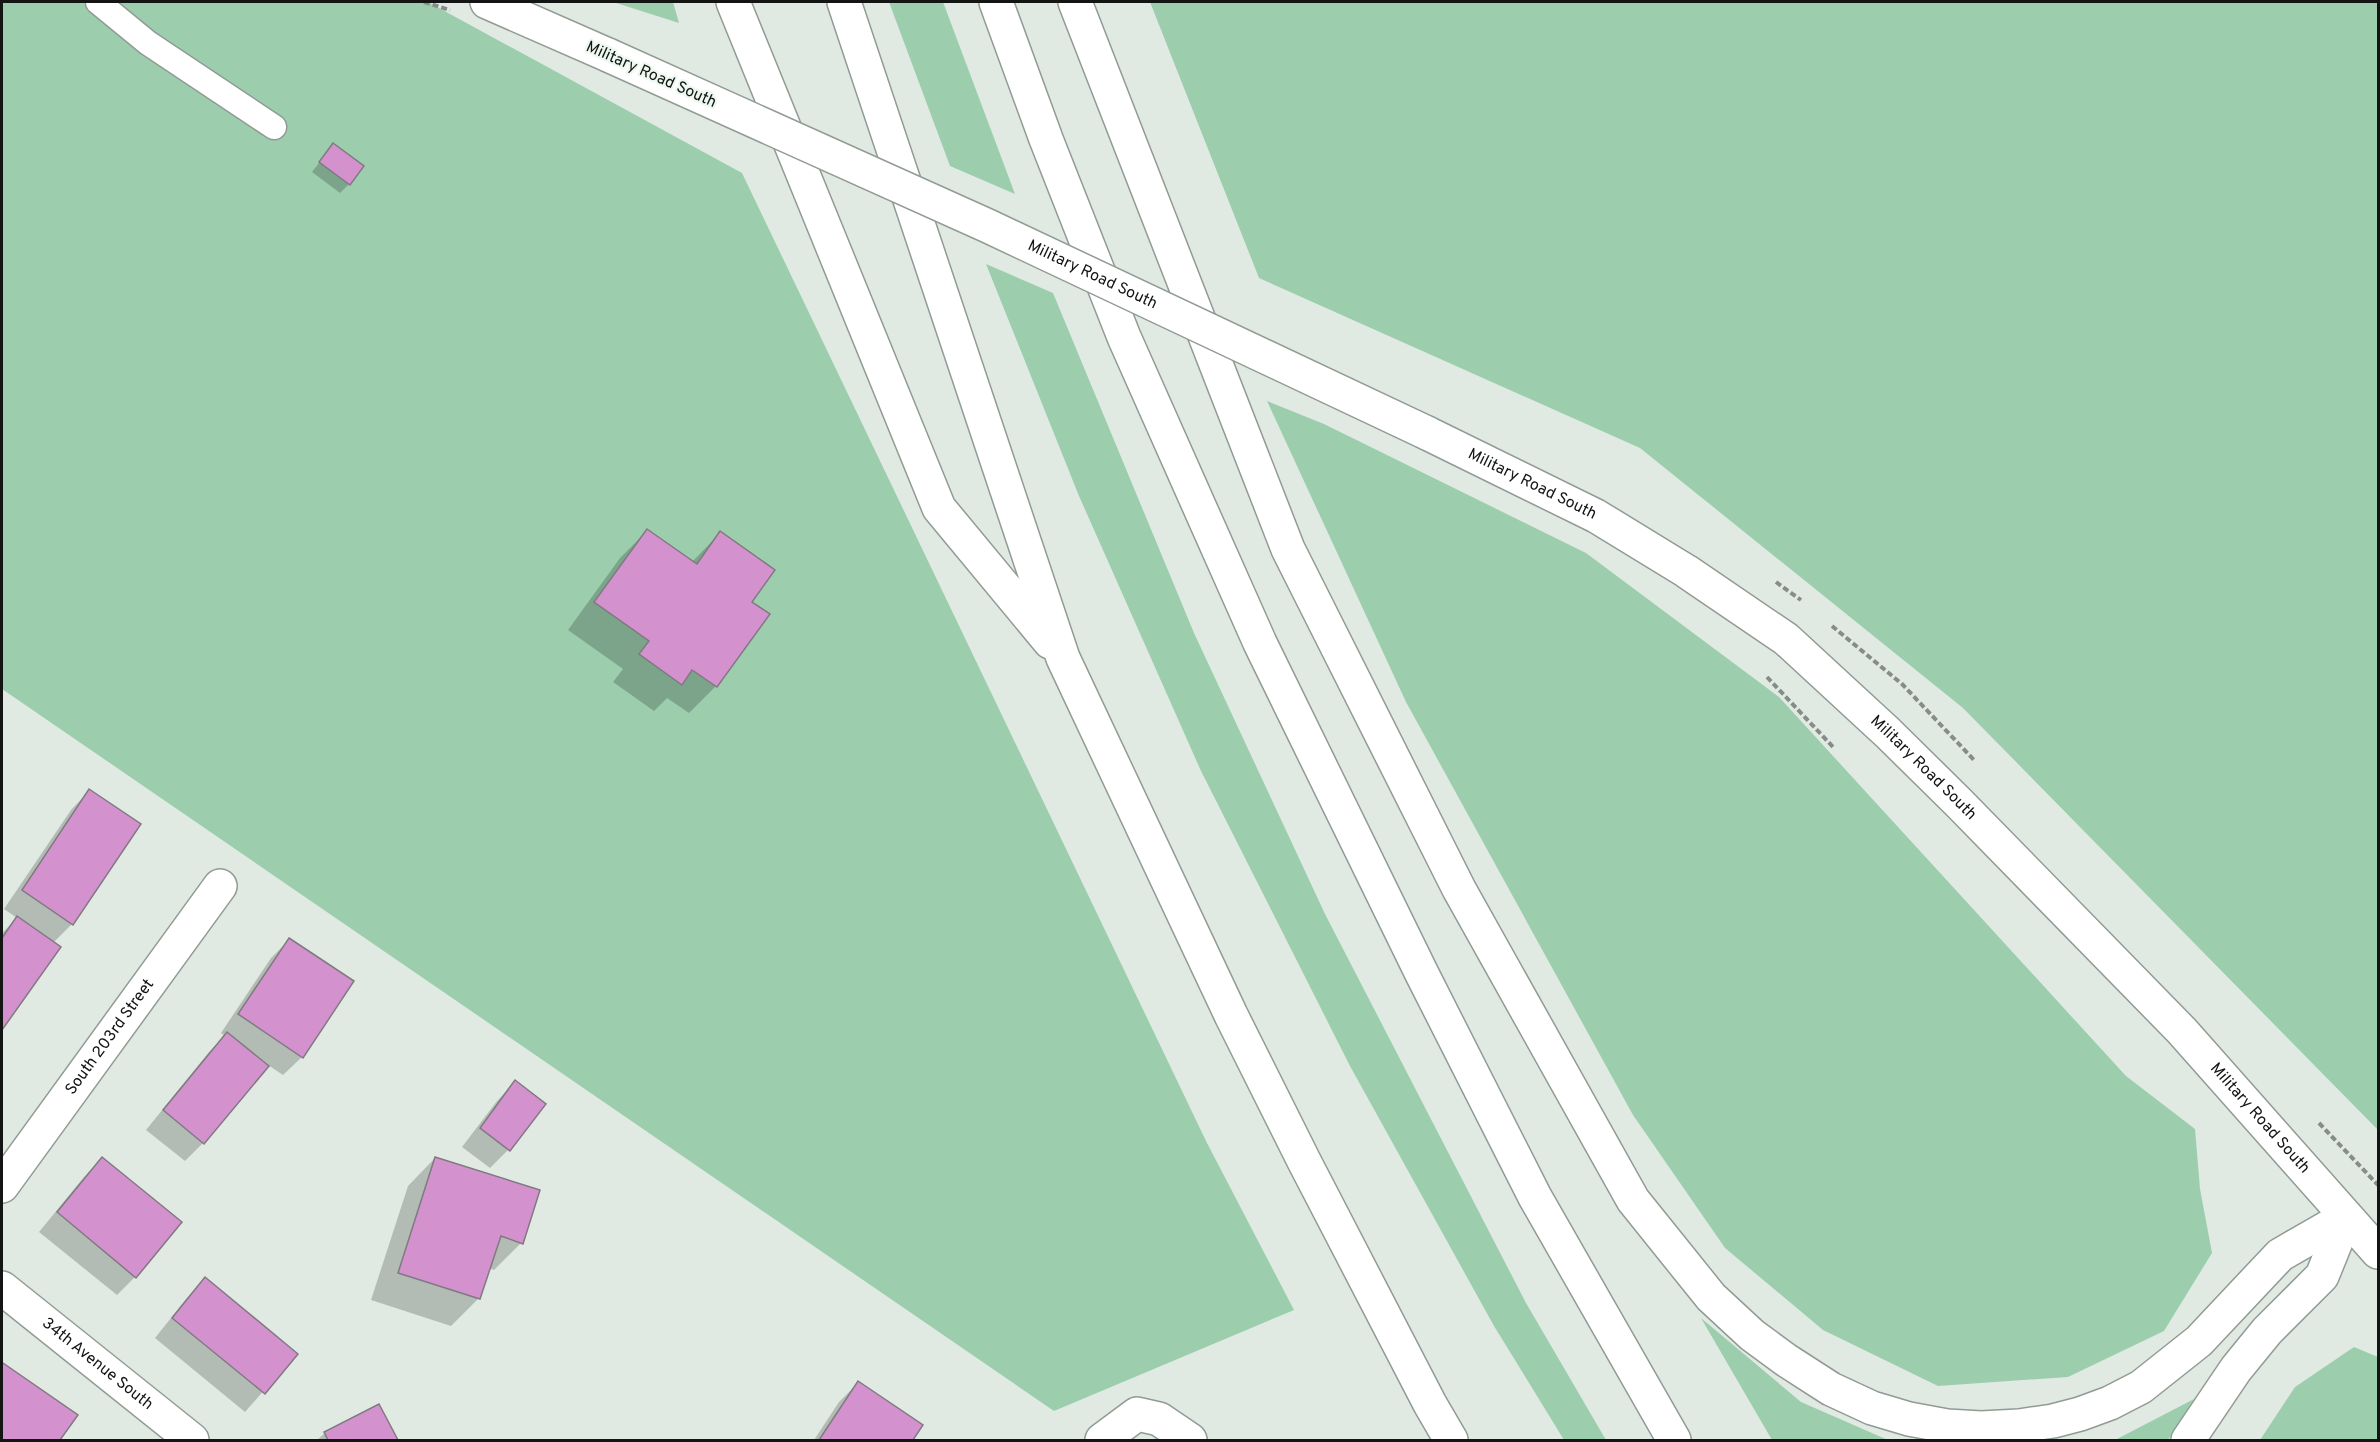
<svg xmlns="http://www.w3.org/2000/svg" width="2380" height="1442" viewBox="0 0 2380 1442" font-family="Overpass,sans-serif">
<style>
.green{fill:#9ccead}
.shadow{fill:#0003}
.building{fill:#d392ce;stroke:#817981;stroke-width:1.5}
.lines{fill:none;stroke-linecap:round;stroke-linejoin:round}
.lane-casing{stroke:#919b94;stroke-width:27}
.street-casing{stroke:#919b94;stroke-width:36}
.secondary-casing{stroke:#919b94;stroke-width:36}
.highway-casing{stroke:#919b94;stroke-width:36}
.path{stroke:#868d88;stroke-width:4;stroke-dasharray:6 3;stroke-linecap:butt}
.lane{stroke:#fff;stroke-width:24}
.street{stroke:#fff;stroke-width:33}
.secondary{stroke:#fff;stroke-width:33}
.highway{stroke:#fff;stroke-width:33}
.secondary-bridge-casing{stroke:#919b94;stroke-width:36;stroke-linecap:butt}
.secondary-bridge{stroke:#fff;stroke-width:33}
.labels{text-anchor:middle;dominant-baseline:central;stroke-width:4.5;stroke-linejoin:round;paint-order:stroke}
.street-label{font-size:16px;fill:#121513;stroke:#edf8f0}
</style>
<rect width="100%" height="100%" fill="#e0eae3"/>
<!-- green -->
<g class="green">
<path d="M2,2H428L742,173L1207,1143L1294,1310L1054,1411L2,689Z"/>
<path d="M613,2H673L679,23Z"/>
<path d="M889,2H943L1015,194L950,166Z"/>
<path d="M1150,2H2378V1130L1963,708L1640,448L1259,278Z"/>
<path d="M986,264L1053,293L1194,633L1325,914L1526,1303L1606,1440H1564L1494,1326L1350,1066L1201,771L1079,496Z"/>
<path d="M1267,401L1324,424L1586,553L1779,697L2126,1076L2195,1129L2200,1189L2212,1253L2164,1331L2068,1377L1938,1386L1823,1330L1725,1248L1633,1115L1406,702Z"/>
<path d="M1701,1318L1801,1402L1888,1440H1772Z"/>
<path d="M2354,1347L2378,1357V1440H2260L2295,1387Z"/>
<path d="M2194,1399L2168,1440H2115Z"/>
</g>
<!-- shadow -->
<g class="shadow">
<path d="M333,145L349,184L340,193L312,172Z"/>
<path d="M647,531L692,562L720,533L750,602L716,686L689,713L667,698L654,711L613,682L623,669L568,630L620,558Z"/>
<path d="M89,791L72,924L53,943L59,947L2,1028V933L17,918L4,909L71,810Z"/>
<path d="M289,940L302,1057L283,1075L268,1065L203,1143L185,1161L146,1130L209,1052L225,1036L221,1033L271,958Z"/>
<path d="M515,1082L544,1104L508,1150L490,1168L462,1147L497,1101Z"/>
<path d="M435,1158L521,1243L494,1270L488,1268L478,1299L451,1326L371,1300L408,1186Z"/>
<path d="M102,1159L135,1277L117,1295L39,1232L84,1177Z"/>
<path d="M205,1279L296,1354L245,1412L155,1338L187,1298Z"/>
<path d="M3,1365L76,1415L58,1440H2V1367Z"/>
<path d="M858,1383L921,1426L911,1440H814L839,1402Z"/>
<path d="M378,1406L396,1440H317L325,1433Z"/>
</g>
<!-- building -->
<g class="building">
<path d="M333,143L364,166L350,185L319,162Z"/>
<path d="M647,529L697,564L720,531L775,570L752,602L770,614L717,687L692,670L682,685L639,654L649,641L594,602Z"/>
<path d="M89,789L141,824L73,925L22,890Z"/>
<path d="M17,916L61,947L2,1030V938Z"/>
<path d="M289,938L354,981L303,1058L238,1014Z"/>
<path d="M227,1032L269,1066L204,1144L163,1110Z"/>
<path d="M515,1080L546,1104L510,1151L480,1128Z"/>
<path d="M102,1157L182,1222L136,1278L57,1212Z"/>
<path d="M435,1157L540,1190L523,1244L501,1236L480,1299L398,1273Z"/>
<path d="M205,1277L298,1354L265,1394L172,1318Z"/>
<path d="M3,1363L78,1415L60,1440H2V1365Z"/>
<path d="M858,1381L923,1425L913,1440H819Z"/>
<path d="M379,1404L398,1440H328L324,1432Z"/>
</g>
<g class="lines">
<!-- lane casing -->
<g class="lane-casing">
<path id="lane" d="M98,2L148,43L274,127"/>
</g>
<!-- street casing -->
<g class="street-casing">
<g id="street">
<path id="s1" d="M2,1186L220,886"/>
<path id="s2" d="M2,1288L192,1440"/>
<path d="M1102,1440L1137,1414L1159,1419L1190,1440"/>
</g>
</g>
<!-- secondary casing -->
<g class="secondary-casing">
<g id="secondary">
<path d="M487,2L608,55"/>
<path id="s3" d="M1427,433L1596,516L1686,571L1786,639L1888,733L1959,803L2182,1031L2378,1252"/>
</g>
</g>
<!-- highway casing -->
<g class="highway-casing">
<g id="highway">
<path d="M733,2L939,508L1050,642"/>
<path d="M844,2L1063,658L1231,1015L1304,1161L1430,1404L1451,1440"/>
<path d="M996,2L1046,139L1124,337L1260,643L1422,974L1535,1197L1674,1440"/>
<path d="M1075,2L1288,549L1459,889L1633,1200L1711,1297L1752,1335L1786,1360L1831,1389L1872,1408L1909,1419L1947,1426L1981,1428L2019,1426L2053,1421L2080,1414L2110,1403L2141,1387L2199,1341L2280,1255L2346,1217"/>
<path d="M2188,1440L2236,1369L2267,1331L2322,1276L2346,1217"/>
</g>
</g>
<!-- path -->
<g class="path">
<path d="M424,2L450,10"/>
<path d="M1776,582L1801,600"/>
<path d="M1832,626L1902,684L1975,761"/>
<path d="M1767,677L1834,748"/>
<path d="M2319,1123L2378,1185"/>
</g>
<!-- lane -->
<use href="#lane" class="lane"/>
<!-- street -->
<use href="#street" class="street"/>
<!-- secondary -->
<use href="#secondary" class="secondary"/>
<!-- highway -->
<use href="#highway" class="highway"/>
<!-- secondary-bridge casing -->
<g class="secondary-bridge-casing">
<g id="secondary-bridge">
<path id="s4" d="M608,55L988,226L1427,433"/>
</g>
</g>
<!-- secondary-bridge -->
<use href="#secondary-bridge" class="secondary-bridge"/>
</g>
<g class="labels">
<!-- street labels -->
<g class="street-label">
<text transform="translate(651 75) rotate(24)">Military Road South</text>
<text stroke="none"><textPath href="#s4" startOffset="532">Military Road South</textPath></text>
<text stroke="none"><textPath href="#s3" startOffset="117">Military Road South</textPath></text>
<text stroke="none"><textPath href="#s3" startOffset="603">Military Road South</textPath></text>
<text stroke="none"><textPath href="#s1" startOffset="184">South 203rd Street</textPath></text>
<text stroke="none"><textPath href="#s3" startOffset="1089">Military Road South</textPath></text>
<text stroke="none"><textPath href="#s2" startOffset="122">34th Avenue South</textPath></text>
</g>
</g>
<!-- border -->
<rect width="2380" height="1442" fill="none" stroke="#121513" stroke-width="6"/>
</svg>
